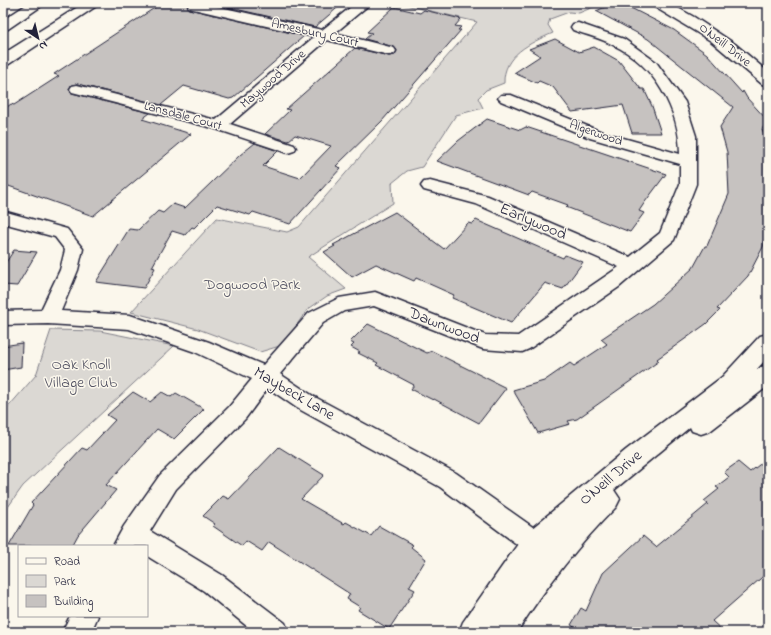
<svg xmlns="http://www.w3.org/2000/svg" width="771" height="635" viewBox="0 0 771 635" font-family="'Indie Flower',sans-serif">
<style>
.green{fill:#dbd8d3;stroke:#7e7d87}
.building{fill:#c6c2c0;stroke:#22223b}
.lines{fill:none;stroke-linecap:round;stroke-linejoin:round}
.minor-casing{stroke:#22223b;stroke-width:3}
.secondary-casing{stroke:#22223b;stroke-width:3}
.primary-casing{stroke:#22223b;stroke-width:3}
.minor{fill:#fbf7ec;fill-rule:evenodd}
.secondary{fill:#fbf7ec;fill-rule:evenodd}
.primary{fill:#fbf7ec;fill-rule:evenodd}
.labels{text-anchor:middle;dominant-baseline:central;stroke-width:3;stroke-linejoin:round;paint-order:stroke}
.far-street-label{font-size:13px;fill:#22223b;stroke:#fbf7ec}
.street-label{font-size:16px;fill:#22223b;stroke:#fbf7ec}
.park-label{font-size:16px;fill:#505061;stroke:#fbf7ec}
</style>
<rect width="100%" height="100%" fill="#fbf7ec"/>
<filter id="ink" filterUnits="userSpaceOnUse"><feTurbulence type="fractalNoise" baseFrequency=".025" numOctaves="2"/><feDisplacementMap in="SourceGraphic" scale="8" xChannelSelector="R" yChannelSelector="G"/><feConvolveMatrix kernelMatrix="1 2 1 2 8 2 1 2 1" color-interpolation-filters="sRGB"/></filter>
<g filter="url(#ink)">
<!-- green -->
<g class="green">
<path d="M397,3H603L579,13L569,12L550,19L548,25L553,33C530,43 503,55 504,83L486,90L478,98L483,108L456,115L422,167L407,171L392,183L393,203L308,257L346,289L327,296L307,310L283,345L260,352L198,329L131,312L217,218L287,232L299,227L477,22Z"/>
<path d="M51,330L100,331L174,346L23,486L3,514V413L36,375Z"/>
</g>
<!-- building -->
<g class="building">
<path d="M162,3H187L189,9L304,36L233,98L229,99L184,86L161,105L77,84L71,85L69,90L72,93L150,113L142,119L191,134L93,216L3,184V110L11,104L14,105L59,76L54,74Z"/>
<path d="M209,3H343L315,27Z"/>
<path d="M615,3L625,5L674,30L707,54L742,93L743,91L747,98L768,121L762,129L768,145V227L763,247L748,276L717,309L720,310L706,324L657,359L659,361L577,419L568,421L570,424L538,433L513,390L544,381L570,363L574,366L607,344L601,339L653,304L693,268L705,246H707L729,194L727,152L720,127L733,107L648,39L596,11Z"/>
<path d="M394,7L420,13L424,10L461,19L455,26L461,27L458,30H461L382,121L336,166L341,168L290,224L253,212L250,215L217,205L194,228L192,227L185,235L172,231L152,267L155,268L144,288L96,282L129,229L138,230L158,211L163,213L173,204L185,208L240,155L255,143L278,151L263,166L300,178L331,146L295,135L288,141L265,134L290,110L286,109L355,48L389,56L395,55L397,50L394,47L365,39L372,33L367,32Z"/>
<path d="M555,39L579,52L594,47L619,61L641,89H644L652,106L661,133H632L623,105L572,112L553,87L539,81L537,83L514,73L540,56L529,49Z"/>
<path d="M487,119L520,130L526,127L666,174L645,202L639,211L644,213L630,232L566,207L568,205L532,192L529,195L437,161L458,141Z"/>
<path d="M395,212L444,249L468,223L472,224L476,220L563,258L565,255L583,262L563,289L545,283L511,323L452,298L454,295L416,278L414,281L376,264L352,277L324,252L335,246L333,245Z"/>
<path d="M14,250L37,252L17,286L3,285V267Z"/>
<path d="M368,324L427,353L432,351L506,388L479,423L434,399L433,400L411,389L414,385L376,365L378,363L358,353L360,352L351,347L354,344L350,342Z"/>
<path d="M22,343L21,367L3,370V346Z"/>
<path d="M133,392L150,402L162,392L171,397L176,393L204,409L174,439L157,429L106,485L116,490L78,535L72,546H9L33,505L31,503L82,448L87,450L115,420L107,415Z"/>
<path d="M279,447L324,475L301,499L344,524L346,522L371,536L379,526L413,545L411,547L426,559L409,587L415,590L389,629L358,610L360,607L347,599L350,594L269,542L262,551L246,541L242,546L213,526L215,524L203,516L223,496L229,499Z"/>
<path d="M768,458V572L712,621L724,632H583L571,625L581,608L586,611L603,573L643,536L656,547L708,504L704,501L719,489L716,487L729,477L724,472L738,462L750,472Z"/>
</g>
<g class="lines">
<!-- minor casing -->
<g class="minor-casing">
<g id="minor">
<path d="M189,3H202L322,30L356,3H371L335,33L394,48L396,51L394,54L389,55L327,40L230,124L294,145L296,148L294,151L288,153L213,128L72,92L70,89L72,86L77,85L216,120L314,37L189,8L188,5Z"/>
<path d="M578,23L624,39L656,62L685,102L696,136V184L674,240L619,287L529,349L522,352L483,349L374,306L344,311L323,323L280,374L313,396L456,473L544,535L557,541L561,549L557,557L548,560L526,551L440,487L297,408L268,388L245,419L176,489L150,531L222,575L285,623L289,632H254L204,591L147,556V546H113L124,526L160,475L229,407L252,379L195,352L129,329L48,324L3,325V311L41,310L60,270L65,250L55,237L3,223V211L67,229L83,249L78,270L61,311L130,315L209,342L263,365L309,313L339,298L375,292L485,335L518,336L619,267L476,204L424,190L421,186L424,182L430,181L488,196L630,257L660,233L680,184V164L590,138L501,101L498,98L501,95H511L602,132L680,154C680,110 654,64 613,45C601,38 586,35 573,30L571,27L573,24Z"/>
<path d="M70,616H98L91,632H62Z"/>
</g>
</g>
<!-- secondary casing -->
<g class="secondary-casing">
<g id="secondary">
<path d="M651,3H669L694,17L735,44L768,72V86L762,84L711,41L653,6Z"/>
<path d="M768,334V357L756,370L768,364V386L710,431L701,434L692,431L690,427L614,490L620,499L616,507C578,545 546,587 517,632H459L463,622L525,534L626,450L722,377L760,336Z"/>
</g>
</g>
<!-- primary casing -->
<g class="primary-casing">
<g id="primary">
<path d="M29,3H46L8,29L3,30V20Z"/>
<path d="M84,3H101L9,64L3,66V54Z"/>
</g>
</g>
<!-- minor -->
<use href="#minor" class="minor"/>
<!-- secondary -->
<use href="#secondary" class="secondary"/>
<!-- primary -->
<use href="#primary" class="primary"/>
</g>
</g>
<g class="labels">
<!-- far-street labels -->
<g class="far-street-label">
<text transform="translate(315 33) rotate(13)">Amesbury Court</text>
<text transform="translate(725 45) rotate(38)">O'Neill Drive</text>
<text transform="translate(273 79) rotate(-41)">Maywood Drive</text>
<text transform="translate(183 116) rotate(15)">Lansdale Court</text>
<text transform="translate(596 133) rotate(19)">Algerwood</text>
</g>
<!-- street labels -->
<g class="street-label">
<text transform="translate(533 222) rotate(23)">Earlywood</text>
<text transform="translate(444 326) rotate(21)">Dawnwood</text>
<text transform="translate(294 394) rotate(30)">Maybeck Lane</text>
<text transform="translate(611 478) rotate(-40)">O'Neill Drive</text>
</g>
<!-- park labels -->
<g class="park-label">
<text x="252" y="285">Dogwood Park</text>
<text x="81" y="365">Oak Knoll<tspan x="81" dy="18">Village Club</tspan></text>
</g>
</g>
<!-- margin -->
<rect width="771" height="635" fill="none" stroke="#fbf7ec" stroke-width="16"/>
<rect x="8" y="8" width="755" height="619" fill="none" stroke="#22223b" stroke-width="1.5" filter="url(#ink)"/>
<!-- legend -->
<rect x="18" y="545" width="130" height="72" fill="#fbf7ec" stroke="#a4a2a5"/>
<rect x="26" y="558" width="20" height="6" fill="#fbf7ec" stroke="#a4a2a5"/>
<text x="54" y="565" font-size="12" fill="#22223b">Road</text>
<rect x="26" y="575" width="20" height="12" fill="#dbd8d3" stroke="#a4a2a5"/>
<text x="54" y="585" font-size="12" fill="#22223b">Park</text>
<rect x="26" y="595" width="20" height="12" fill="#c6c2c0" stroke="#a4a2a5"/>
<text x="54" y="605" font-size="12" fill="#22223b">Building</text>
<!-- north arrow -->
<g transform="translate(38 38) rotate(145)" stroke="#fbf7ec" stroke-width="3" paint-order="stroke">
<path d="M0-3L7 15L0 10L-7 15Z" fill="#22223b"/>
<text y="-6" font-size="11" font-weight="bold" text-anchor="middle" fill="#22223b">N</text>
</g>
</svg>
